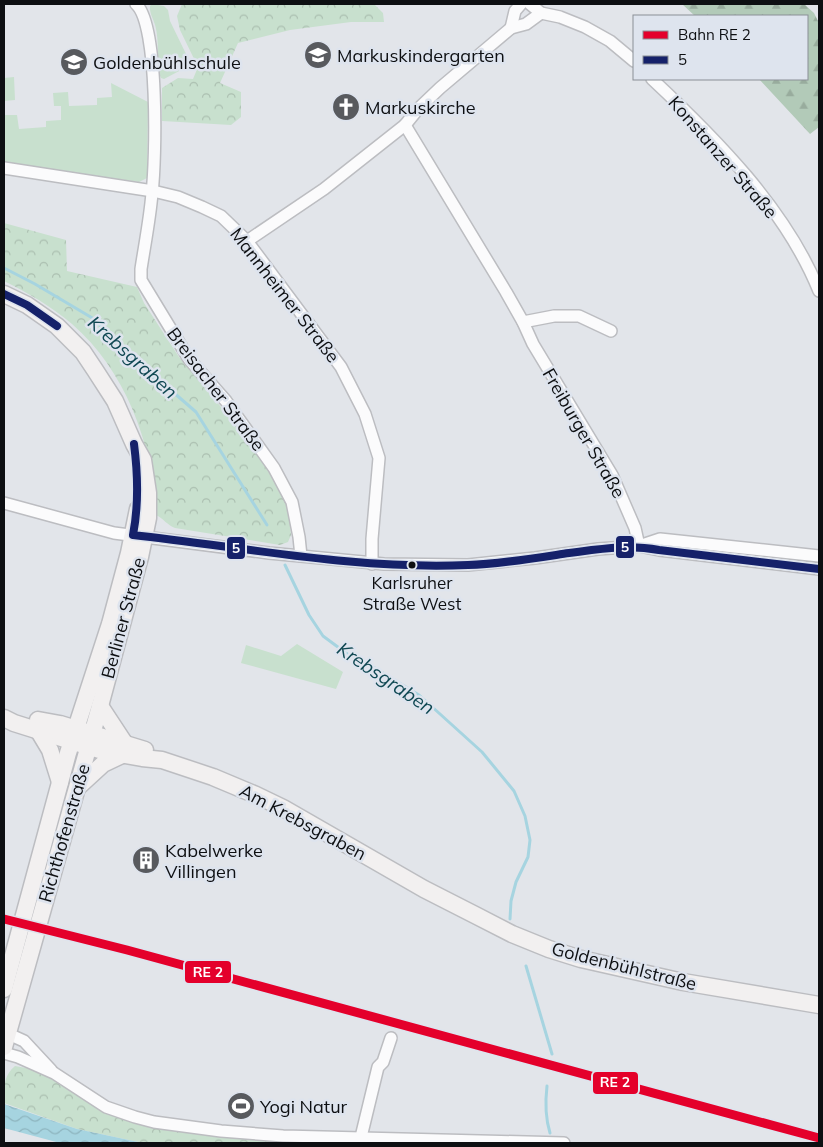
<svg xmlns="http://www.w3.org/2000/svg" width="823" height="1147" viewBox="0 0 823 1147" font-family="Mulish,sans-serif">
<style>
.green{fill:#c8e0ce}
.forest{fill:url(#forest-firs)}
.park{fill:url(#park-crowns)}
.water{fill:url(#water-waves)}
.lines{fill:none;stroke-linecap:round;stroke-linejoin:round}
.stream{stroke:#a6d4e0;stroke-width:3}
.street-casing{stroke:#bcbdc1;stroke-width:14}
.secondary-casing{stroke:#bcbdc1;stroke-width:19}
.street{stroke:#fbfbfc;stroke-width:11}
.secondary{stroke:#f2f0f0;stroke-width:16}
.bus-1-casing{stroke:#dee4ee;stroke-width:11}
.bus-1{stroke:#15216a;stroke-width:8}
.rail-1-casing{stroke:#dee4ee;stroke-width:12}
.rail-1{stroke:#e4002b;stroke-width:9}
.bus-dot{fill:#0d0f12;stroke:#dee4ee;stroke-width:2}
.labels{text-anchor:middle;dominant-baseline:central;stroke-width:5;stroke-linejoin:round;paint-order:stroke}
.bus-label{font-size:17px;fill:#0d0f12;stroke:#dee4ee}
.poi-label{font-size:18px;fill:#0d0f12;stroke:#dee4ee;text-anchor:start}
.street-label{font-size:18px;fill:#0d0f12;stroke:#dee4ee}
.water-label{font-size:19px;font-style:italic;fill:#104853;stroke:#dee4ee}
.line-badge{stroke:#dee4ee;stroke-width:2}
.badge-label{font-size:14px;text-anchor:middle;font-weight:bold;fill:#fff}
</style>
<defs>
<pattern id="forest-firs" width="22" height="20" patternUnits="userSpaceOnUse" patternTransform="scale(1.25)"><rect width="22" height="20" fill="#b2cab8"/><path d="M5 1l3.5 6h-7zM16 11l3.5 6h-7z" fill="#98ac9d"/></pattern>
<pattern id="park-crowns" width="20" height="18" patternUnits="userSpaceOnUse" patternTransform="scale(1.25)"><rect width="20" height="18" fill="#c8e0ce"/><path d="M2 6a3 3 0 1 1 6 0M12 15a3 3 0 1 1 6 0" fill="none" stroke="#abbfb0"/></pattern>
<pattern id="water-waves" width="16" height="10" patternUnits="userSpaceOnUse" patternTransform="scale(1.25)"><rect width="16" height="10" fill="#a6d4e0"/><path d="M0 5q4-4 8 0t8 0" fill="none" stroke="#8eb5bf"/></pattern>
</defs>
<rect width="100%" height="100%" fill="#e2e5ea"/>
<!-- green -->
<g class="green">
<path d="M152,4L164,6L168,10L170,21L187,56V63L183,69L164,79L161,78C157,70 159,41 156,29C155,21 149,14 150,6Z"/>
<path d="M14,77L15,100L4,101V78Z"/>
<path d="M111,83L148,102L147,178L139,182L4,162V115H17L19,129L46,127V121L61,120V106H54L53,93L68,92L69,106L97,105V98L112,97Z"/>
<path d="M297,644L343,672L336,689L241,663L246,645L281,656Z"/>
</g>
<!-- forest -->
<path class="forest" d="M682,4H804L814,13L819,23V127L810,134L759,79H807V16H695Z"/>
<!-- park -->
<g class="park">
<path d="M182,4H374L383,13L384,22H351L290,30L238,43L220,83L241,92V117L231,125L162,121V88L178,78L193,79L198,67L180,30L177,16Z"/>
<path d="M4,223L66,240L67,271L137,287L144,303L179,357L226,413L267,468L288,502L291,535L288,542L280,545L175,528C167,525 164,519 156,515C153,445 126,371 72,324C51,306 28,293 4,281Z"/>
<path d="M15,1066L54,1073L106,1107L154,1122L347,1137L346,1143H143L77,1129L4,1103C4,1088 3,1076 15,1066Z"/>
</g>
<!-- water -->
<path class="water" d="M4,1104L77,1129L143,1143H60L4,1128Z"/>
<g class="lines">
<!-- stream -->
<g class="stream">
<path d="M4,268L35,284L94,319L144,371L173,392L196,412L267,525"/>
<path d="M285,565L309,615L323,636L350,656L375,668L419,695L482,752L514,791L525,816L530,840L528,857L516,882L511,901L510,919"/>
<path d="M526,966L552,1054"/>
<path d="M547,1086C545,1103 545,1117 550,1133"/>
</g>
<!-- street casing -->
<g class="street-casing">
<g id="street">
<path d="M136,4C159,24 156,160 152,193C150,218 145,243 141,269V280L189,359L226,401L274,468L292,502L299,537L301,556"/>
<path d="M530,4L541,13L560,17L585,27L610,41L634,61"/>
<path d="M511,28L515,11L521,4"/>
<path d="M652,79C715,138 786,209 819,291"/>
<path d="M405,125L506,292L523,322L533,344L612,475L635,528L639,546"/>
<path d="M4,168L153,191L178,197L202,207L221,216L247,241L341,367L365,414L379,458L372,539V564"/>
<path d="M247,241L324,189L405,125L418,109L440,88L511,28L526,24L541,13"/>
<path d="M523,322L554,316H579L611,331"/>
<path d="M4,503L114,533L269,553L384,564L468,565L535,558L598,549L639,546L660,539L819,556"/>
<path d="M639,546L659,550L819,569"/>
<path d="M4,1032L24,1041L51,1070"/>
<path d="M4,1053L18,1057L54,1073L106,1107L135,1117L154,1122L221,1131L283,1136L564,1143"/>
<path d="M361,1137L378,1067L383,1062L391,1038"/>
</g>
</g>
<!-- secondary casing -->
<g class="secondary-casing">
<g id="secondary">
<path d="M4,294L27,305L57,326L83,352L95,370L115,401L134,444L143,460L148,493V518L140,557L100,706L4,1047"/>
<path d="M100,706L125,744"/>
<path d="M4,718L14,723L103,751L142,758L162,760L213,777L256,795L283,808L424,889L477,916L512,934L549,949L581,959L683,982L819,1005"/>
<path d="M38,720L60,724L145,750"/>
<path d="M38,730L50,750L60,782"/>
<path d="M79,786L103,764L122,755"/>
<path d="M4,989L68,753L110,624L129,553L138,509"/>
</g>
</g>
<!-- street -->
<use href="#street" class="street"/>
<!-- secondary -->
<use href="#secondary" class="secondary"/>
<!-- bus-1 casing -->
<g class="bus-1-casing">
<g id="bus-1">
<path d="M4,294L27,305L57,326"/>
<path d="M134,444C138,475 139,504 133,535C244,547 355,570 468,565C501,564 536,558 569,553C600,549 628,544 659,550L819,569"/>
</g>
</g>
<!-- bus-1 -->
<use href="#bus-1" class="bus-1"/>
<!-- rail-1 casing -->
<g class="rail-1-casing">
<path id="rail-1" d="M4,919L127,950L819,1138"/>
</g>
<!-- rail-1 -->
<use href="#rail-1" class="rail-1"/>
</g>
<!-- icons -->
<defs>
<g id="school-disc" transform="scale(1.4375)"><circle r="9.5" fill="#585a5e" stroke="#dee4ee"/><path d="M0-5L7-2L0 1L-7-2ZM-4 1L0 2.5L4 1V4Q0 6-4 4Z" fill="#fff"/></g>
<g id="church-disc" transform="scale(1.4375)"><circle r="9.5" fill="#585a5e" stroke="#dee4ee"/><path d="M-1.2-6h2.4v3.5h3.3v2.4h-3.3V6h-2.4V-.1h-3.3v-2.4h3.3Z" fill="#fff"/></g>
<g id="building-disc" transform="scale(1.4375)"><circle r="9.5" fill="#585a5e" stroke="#dee4ee"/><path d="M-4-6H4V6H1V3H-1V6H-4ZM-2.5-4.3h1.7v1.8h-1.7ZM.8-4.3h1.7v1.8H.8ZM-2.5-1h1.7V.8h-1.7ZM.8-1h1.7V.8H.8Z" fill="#fff"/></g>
<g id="stadium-disc" transform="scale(1.4375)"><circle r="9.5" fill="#585a5e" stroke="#dee4ee"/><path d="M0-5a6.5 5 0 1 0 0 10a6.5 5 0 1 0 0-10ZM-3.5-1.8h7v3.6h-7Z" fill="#fff"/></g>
</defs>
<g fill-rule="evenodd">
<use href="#school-disc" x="318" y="55"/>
<use href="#school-disc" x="74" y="62"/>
<use href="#church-disc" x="346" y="107"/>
<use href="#building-disc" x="146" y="860"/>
<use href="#stadium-disc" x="241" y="1106"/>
</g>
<!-- markers -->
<circle class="bus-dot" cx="412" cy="565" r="4.5"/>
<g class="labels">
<!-- bus labels -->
<g class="bus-label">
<text x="412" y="582">Karlsruher<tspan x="412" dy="21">Straße West</tspan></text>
</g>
<!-- poi labels -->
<g class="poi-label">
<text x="337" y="55">Markuskindergarten</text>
<text x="93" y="62">Goldenbühlschule</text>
<text x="365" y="107">Markuskirche</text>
<text x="165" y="850">Kabelwerke<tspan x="165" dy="21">Villingen</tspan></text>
<text x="260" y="1106">Yogi Natur</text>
</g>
<!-- street labels -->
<g class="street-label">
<text transform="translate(723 157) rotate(49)">Konstanzer Straße</text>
<text transform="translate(285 295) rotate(52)">Mannheimer Straße</text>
<text transform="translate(216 389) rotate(53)">Breisacher Straße</text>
<text transform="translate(584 433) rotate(60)">Freiburger Straße</text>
<text transform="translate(123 618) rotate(-75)">Berliner Straße</text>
<text transform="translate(303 822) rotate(28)">Am Krebsgraben</text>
<text transform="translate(64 833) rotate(-74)">Richthofenstraße</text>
<text transform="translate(624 966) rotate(14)">Goldenbühlstraße</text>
</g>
<!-- water labels -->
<g class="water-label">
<text transform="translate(133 357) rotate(42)">Krebsgraben</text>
<text transform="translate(386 678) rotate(34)">Krebsgraben</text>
</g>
</g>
<g class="line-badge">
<rect x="615" y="535" width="20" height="24" rx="5" fill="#15216a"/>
<rect x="226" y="536" width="20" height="24" rx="5" fill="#15216a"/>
<rect x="184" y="960" width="48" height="24" rx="5" fill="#e4002b"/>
<rect x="592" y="1071" width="47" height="24" rx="5" fill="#e4002b"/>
</g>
<g class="badge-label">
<text x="625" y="552">5</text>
<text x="236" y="553">5</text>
<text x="208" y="977">RE 2</text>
<text x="615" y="1087">RE 2</text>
</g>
<!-- border -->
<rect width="823" height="1147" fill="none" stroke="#0d0f12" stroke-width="10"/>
<!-- legend -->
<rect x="633" y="15" width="175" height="65" fill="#dee4ee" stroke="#8a8f96"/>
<rect x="643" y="31" width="25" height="8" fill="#e4002b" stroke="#8a8f96"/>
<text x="678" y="40" font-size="15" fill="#0d0f12">Bahn RE 2</text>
<rect x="643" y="56" width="25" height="8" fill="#15216a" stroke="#8a8f96"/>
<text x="678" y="65" font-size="15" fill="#0d0f12">5</text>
</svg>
